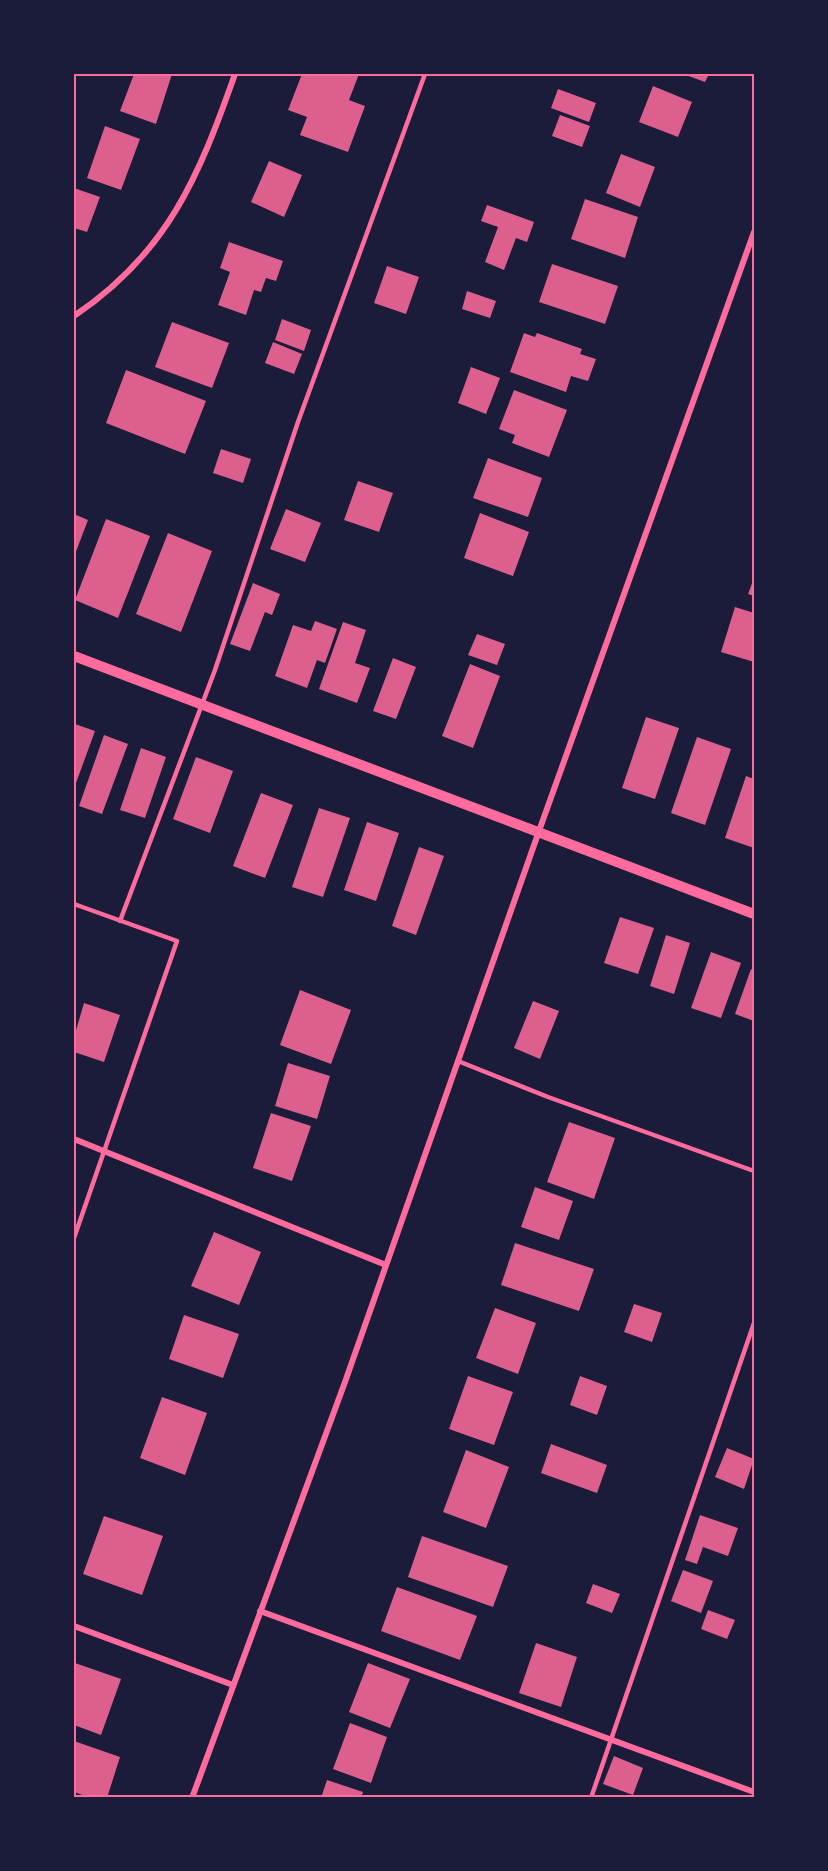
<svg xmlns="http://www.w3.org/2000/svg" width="828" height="1871" viewBox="0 0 828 1871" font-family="'Space Grotesk',sans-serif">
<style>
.building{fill:#dd5f8e}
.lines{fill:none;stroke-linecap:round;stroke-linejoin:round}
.service{stroke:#ff6b9d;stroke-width:4.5}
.minor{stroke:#ff6b9d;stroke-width:6}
.tertiary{stroke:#ff6b9d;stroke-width:10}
.neatline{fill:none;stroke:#ff6b9d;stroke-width:2}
</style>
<rect width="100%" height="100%" fill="#1b1b3a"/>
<!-- building -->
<g class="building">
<path d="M134,74H172L156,124L120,111Z"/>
<path d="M302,74H359L349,100L365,106L348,152L300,135L307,117L288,110Z"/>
<path d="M683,74H709L705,82Z"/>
<path d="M653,86L692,102L678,137L639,122Z"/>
<path d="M558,89L596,103L589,122L551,108Z"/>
<path d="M560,115L590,126L582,147L552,136Z"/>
<path d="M105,126L140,139L121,190L87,178Z"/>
<path d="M621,154L655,167L640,207L606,193Z"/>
<path d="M269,161L302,175L284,217L251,202Z"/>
<path d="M74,188L100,197L87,232L74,228Z"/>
<path d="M585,199L638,217L625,258L571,239Z"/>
<path d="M487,205L534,222L527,242L516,238L504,270L485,262L498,227L481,221Z"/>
<path d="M229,242L283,261L276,281L266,278L261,292L254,290L246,315L218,305L230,272L220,268Z"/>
<path d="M552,264L618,286L605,324L539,302Z"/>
<path d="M387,266L419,277L406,314L374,303Z"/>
<path d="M467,291L496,301L490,318L462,309Z"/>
<path d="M282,319L311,330L304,351L275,340Z"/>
<path d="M172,322L229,343L212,388L155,367Z"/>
<path d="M524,333L535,337L537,333L582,349L580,354L596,359L588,381L571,376L566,392L510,372Z"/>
<path d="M273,342L302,354L294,374L265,363Z"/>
<path d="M471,367L500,378L486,414L458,403Z"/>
<path d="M126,370L206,401L185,454L106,423Z"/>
<path d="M514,390L567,410L549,457L512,443L515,435L499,429Z"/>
<path d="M221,449L251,459L243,483L213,473Z"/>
<path d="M488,458L542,478L528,517L473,498Z"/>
<path d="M358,481L393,493L379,532L344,520Z"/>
<path d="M286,509L321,523L305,562L270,549Z"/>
<path d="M480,513L529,532L513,576L464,558Z"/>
<path d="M74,514L88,520L74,557Z"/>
<path d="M106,519L150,536L118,618L75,600Z"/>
<path d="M168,533L212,551L181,632L136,614Z"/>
<path d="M754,578V596L748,594Z"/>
<path d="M253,583L280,594L272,615L265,612L250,651L230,644Z"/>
<path d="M735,607L754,613V662L721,652Z"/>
<path d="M315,621L337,629L325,663L317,660L307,688L275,676L293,625L311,631Z"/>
<path d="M343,622L366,630L355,663L370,668L357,703L319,689Z"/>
<path d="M477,634L505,644L497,665L468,655Z"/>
<path d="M393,658L416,667L396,719L373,711Z"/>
<path d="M470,664L500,676L473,748L442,736Z"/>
<path d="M646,717L679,728L655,799L622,788Z"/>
<path d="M75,724L95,731L76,783L74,782Z"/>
<path d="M104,735L128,744L102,814L79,806Z"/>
<path d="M697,737L731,749L705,825L671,813Z"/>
<path d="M141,748L166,757L145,818L120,810Z"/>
<path d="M196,757L233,771L210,833L173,819Z"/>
<path d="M746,776L754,779V848L725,838Z"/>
<path d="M261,793L293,805L265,878L233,866Z"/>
<path d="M319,808L350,818L323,897L292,887Z"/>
<path d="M367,822L399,833L376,901L344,890Z"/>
<path d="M419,847L444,856L416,935L392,926Z"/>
<path d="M620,917L654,928L638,974L604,963Z"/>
<path d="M666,935L690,943L674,994L650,986Z"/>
<path d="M711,952L741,963L721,1018L691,1008Z"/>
<path d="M751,969L754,970V1021L735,1014Z"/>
<path d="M300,990L351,1010L331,1064L280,1045Z"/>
<path d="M533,1001L559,1011L540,1059L514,1048Z"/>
<path d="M84,1003L120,1015L104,1062L74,1052V1037Z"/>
<path d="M288,1063L330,1076L317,1119L275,1106Z"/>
<path d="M271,1113L311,1126L292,1181L253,1168Z"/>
<path d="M569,1122L615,1138L594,1199L547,1182Z"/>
<path d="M535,1187L573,1201L559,1240L521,1227Z"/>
<path d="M214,1232L261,1252L239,1305L191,1286Z"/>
<path d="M515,1243L594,1269L579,1311L501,1285Z"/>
<path d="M634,1304L662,1313L652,1342L624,1332Z"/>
<path d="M495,1308L536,1323L518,1374L476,1358Z"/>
<path d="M184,1315L239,1334L223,1378L169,1359Z"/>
<path d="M468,1376L513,1392L494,1445L449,1429Z"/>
<path d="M580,1376L607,1386L597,1415L570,1405Z"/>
<path d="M162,1397L207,1413L185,1475L140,1458Z"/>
<path d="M551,1444L607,1465L597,1493L541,1473Z"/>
<path d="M727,1448L754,1459L744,1489L715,1477Z"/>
<path d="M466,1450L509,1467L486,1528L443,1512Z"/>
<path d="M700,1515L738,1528L728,1556L703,1547L697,1564L685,1560Z"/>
<path d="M104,1516L163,1536L142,1595L83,1574Z"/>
<path d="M422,1536L508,1566L493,1607L408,1577Z"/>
<path d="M683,1570L713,1581L701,1613L671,1601Z"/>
<path d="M593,1584L620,1594L612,1613L586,1603Z"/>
<path d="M397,1587L477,1616L460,1660L381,1631Z"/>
<path d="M708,1610L735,1620L727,1639L701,1629Z"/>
<path d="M536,1643L577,1657L561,1707L519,1693Z"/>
<path d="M75,1663L121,1679L101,1735L74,1725Z"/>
<path d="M368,1663L410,1679L390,1728L349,1712Z"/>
<path d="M350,1723L387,1737L371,1783L333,1769Z"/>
<path d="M74,1741L120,1757L107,1798H91L74,1792Z"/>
<path d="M614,1756L643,1768L633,1795L603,1784Z"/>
<path d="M327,1780L363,1792L361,1798H321Z"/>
</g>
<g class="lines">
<!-- service -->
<g class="service">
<path d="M74,904L177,941L74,1238"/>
<path d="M120,921L215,670L298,422L425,74"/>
<path d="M458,1061L548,1097L754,1171"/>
<path d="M591,1798L754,1323"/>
</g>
<!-- minor -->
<g class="minor">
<path d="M74,316C168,253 199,176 235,74"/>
<path d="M74,1139L386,1265"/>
<path d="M260,1611L754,1792"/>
<path d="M74,1626L233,1685"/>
<path d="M192,1798L345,1382L539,831L754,232"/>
</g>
<!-- tertiary -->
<path class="tertiary" d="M74,656L754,914"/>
</g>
<!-- border -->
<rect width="828" height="1871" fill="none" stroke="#1b1b3a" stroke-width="150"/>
<rect x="75" y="75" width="678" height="1721" class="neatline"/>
</svg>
